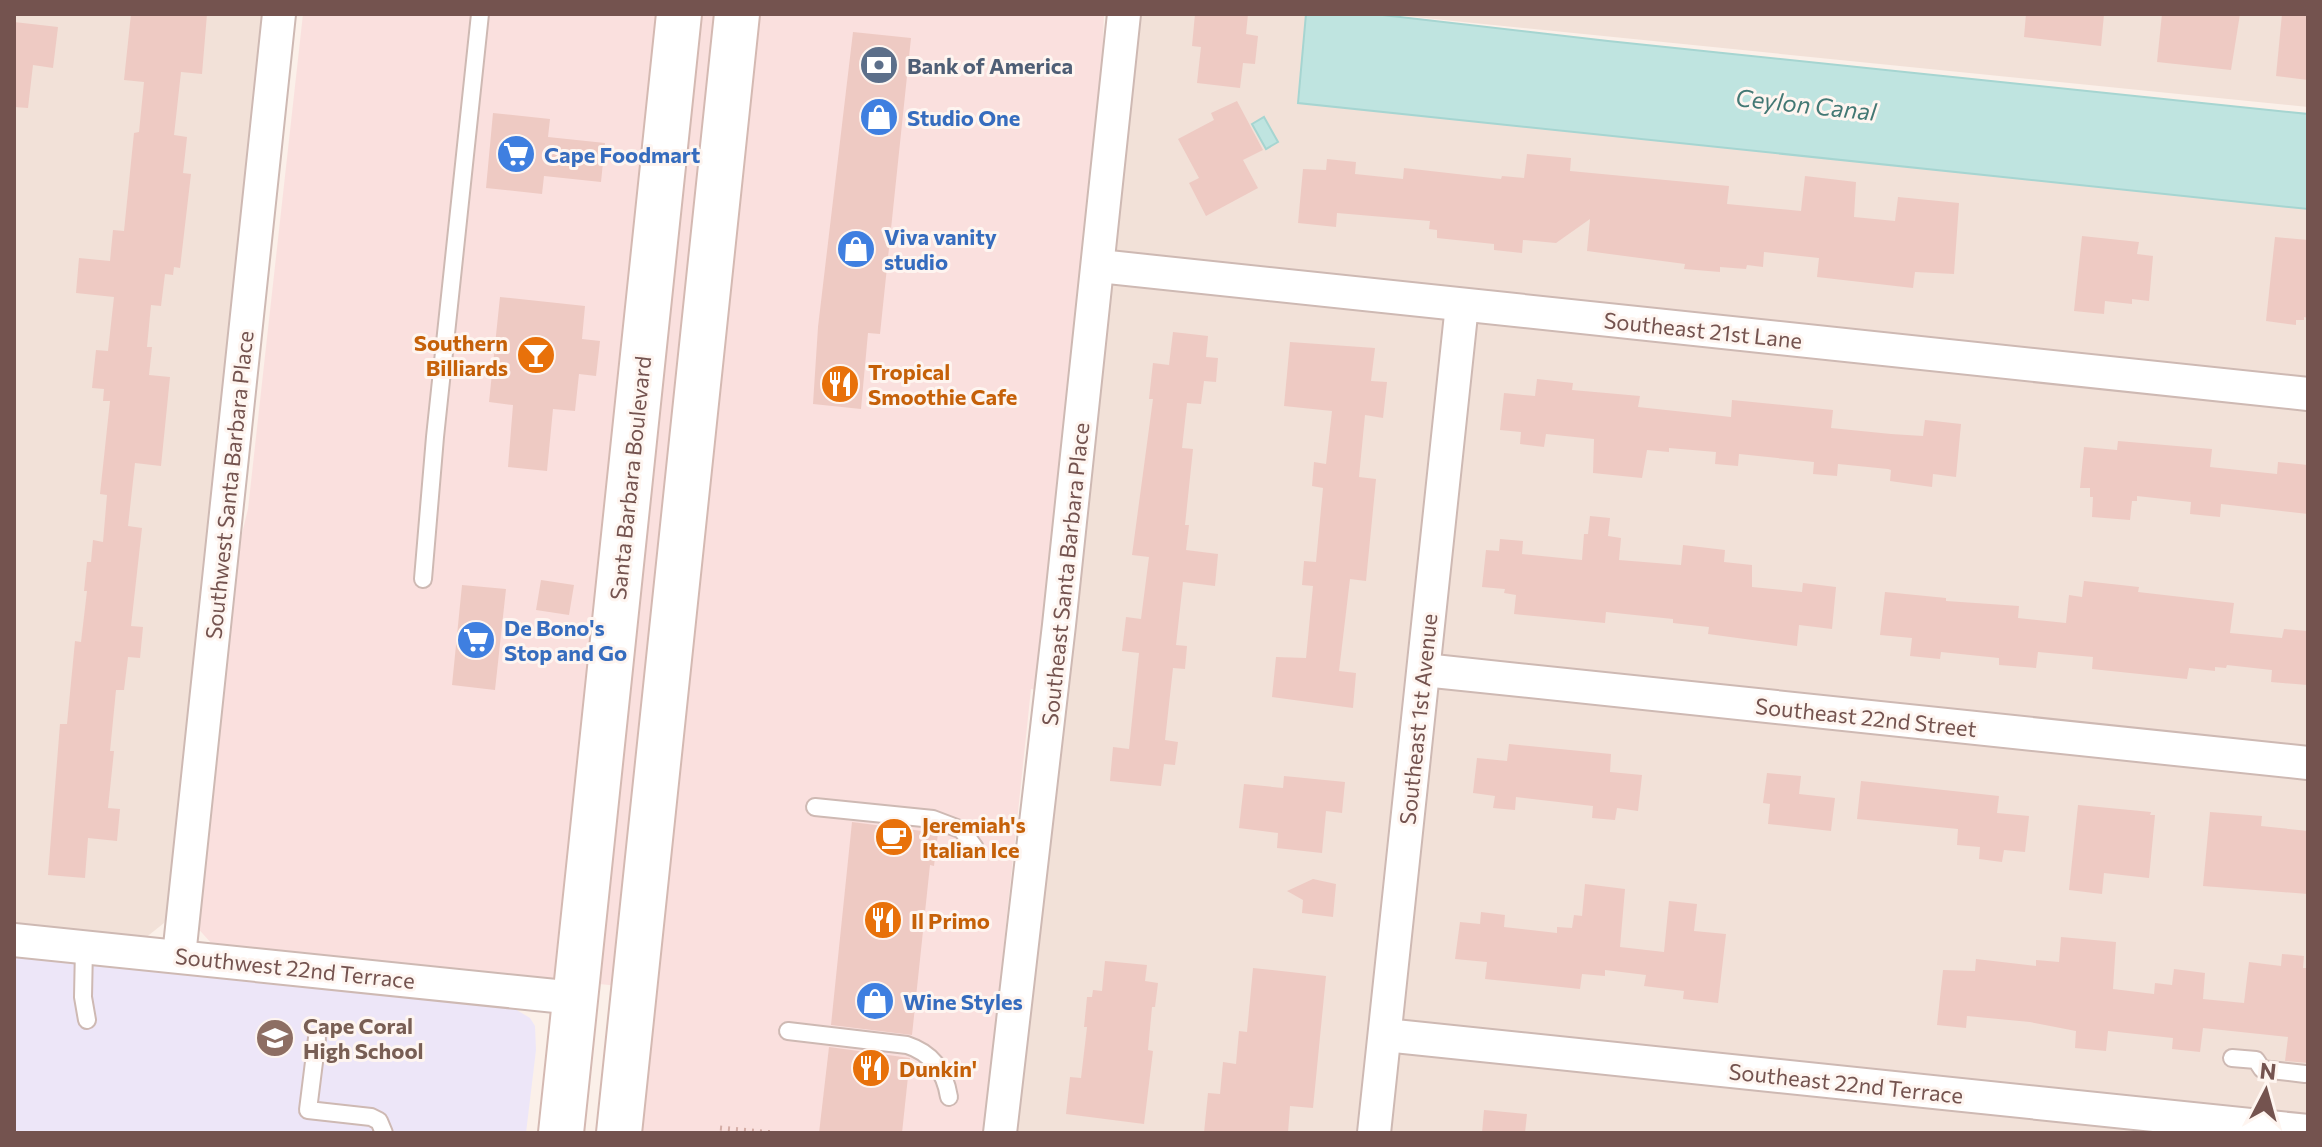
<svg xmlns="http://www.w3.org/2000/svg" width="2322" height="1147" viewBox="0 0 2322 1147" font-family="Commissioner,sans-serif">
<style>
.residential{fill:#f2e1d8}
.commercial{fill:#fae0de}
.education{fill:#ede6f8}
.water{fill:#bfe4e0;stroke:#a6d5d1;stroke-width:2}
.building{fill:#eecac3}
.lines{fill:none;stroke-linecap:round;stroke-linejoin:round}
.lane-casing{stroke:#ceb9b3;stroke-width:20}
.street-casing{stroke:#ceb9b3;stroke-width:36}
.secondary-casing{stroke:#d4b9b2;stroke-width:48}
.path{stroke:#d4ada6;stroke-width:5;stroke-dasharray:2 6;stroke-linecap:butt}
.lane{stroke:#fff;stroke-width:16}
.street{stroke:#fff;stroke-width:32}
.secondary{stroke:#fff;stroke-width:44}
.labels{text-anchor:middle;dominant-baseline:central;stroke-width:6;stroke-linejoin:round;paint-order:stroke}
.service-label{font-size:22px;font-weight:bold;fill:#4e5e75;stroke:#fef5f0;text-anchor:start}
.shop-label{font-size:22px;font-weight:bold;fill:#366cbe;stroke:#fef5f0;text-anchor:start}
.street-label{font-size:22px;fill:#74534f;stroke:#fef5f0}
.food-label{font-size:22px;font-weight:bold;fill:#c56008;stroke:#fef5f0;text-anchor:start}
.education-label{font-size:22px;font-weight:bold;fill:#785e54;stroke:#fef5f0;text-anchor:start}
.water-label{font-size:24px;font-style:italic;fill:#437874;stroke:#fef5f0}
</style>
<rect width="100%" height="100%" fill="#fbf0e9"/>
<!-- residential -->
<g class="residential">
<path d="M14,14H265L170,911L164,923L144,939L14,926Z"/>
<path d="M1137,14H1306L1298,103L2308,209V1133H1017Z"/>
<path d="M1384,14H2308V107Z"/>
</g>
<!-- commercial -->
<path class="commercial" d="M303,14H1104L1101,96L1039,690L1031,689L984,1133H642L657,990L212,944L194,924L229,586L248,509Z"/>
<!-- education -->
<path class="education" d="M14,950L490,1001L515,1009L530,1018L535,1026L536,1050L526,1133H14Z"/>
<!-- water -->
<g class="water">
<path d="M1306,14H1374L1608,41L2308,114V209L1298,103Z"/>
<path d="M1264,117L1278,142L1266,149L1252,124Z"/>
</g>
<!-- building -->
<g class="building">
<path d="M131,14H207L202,74L181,72L174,135L187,137L183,173L191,174L180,268L174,267L173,275L165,274L161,306L151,305L147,347H152L149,375L170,377L161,466L135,463L128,526L142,528L131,626L143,627L140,658L128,657L124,690H116L110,751H114L108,808L120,809L117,841L88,838L85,878L48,875L60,724H67L75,641L81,642L87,591H84L87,562H91L93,540L103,542L107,495L100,494L110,401H103L104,389L92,388L96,350L108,351L114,297L76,293L79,258L110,261L113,230L124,231L134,133L139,132L144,82L124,80Z"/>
<path d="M1195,14H1248L1246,34L1258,36L1255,64L1243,63L1240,88L1197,83L1201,47L1192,46Z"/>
<path d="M2026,14H2104L2101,46L2024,37Z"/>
<path d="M2162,14H2240L2231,70L2157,62Z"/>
<path d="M2282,14H2308V80L2276,76Z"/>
<path d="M14,22L58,27L53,68L33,65L28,108L14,107Z"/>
<path d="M853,32L911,38L880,334L868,333L861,409L813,404L818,327Z"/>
<path d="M1237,101L1263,150L1243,160L1258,188L1206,216L1189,183L1199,178L1178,139L1214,120L1211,113Z"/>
<path d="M493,113L550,119L548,137L605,143L601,182L544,176L542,194L486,188Z"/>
<path d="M1527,154L1571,158L1570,171L1729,186L1727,204L1801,211L1805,176L1856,182L1854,217L1895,221L1898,197L1959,203L1954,274L1915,272L1913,288L1817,277L1819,258L1764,252L1763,267L1747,265L1746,269L1720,267V272L1684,269L1685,264L1587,251L1590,219L1556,243L1523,240L1522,253L1494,250V244L1437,238V230L1429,229L1430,221L1337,213L1336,227L1298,223L1303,169L1326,170L1327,159L1356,162L1355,174L1403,179L1404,168L1501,179L1502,176L1524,178Z"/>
<path d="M2082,236L2139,242L2137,254L2153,256L2149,301L2132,299V304L2105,301L2104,314L2074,311Z"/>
<path d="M2275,237L2308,240V318L2304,317V320H2296V325L2266,321Z"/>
<path d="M500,297L585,306L582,339L600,341L596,376L579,374L575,411L553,409L547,471L508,467L513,405L489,402Z"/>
<path d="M1173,332L1208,336L1206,357L1218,358L1216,382L1204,381L1201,404L1187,403L1182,448L1193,449L1185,525H1189L1186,550L1218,554L1215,586L1183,582L1176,645L1187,646L1185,669L1173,668L1165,740L1178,742L1175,765L1164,764L1161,786L1110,781L1113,747L1129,749L1139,653L1122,651L1126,617L1141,619L1149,557L1132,555L1153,399H1149L1153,363L1169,365Z"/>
<path d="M1290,342L1375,348L1371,381L1387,382L1383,418L1365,415L1359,477L1376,479L1366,581L1350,579L1339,671L1356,673L1353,708L1272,697L1276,657L1306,658L1313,586L1302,585L1304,561L1316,562L1323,488L1312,486L1314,462L1326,464L1332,411L1284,406Z"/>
<path d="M1537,379L1573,383L1572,390L1640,396L1638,407L1731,417L1732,400L1833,410L1831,428L1891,434L1923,436L1925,420L1961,424L1956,477L1933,474L1932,487L1890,481L1891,470L1888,469L1838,464L1837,476L1813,474L1814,462L1739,454L1738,466L1715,464L1716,452L1669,448V452L1647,450L1642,478L1593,473L1594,439L1546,434L1544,447L1520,444L1521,432L1500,430L1504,393L1535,396Z"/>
<path d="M2118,441L2212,449L2210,467L2277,474L2278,462L2308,465V514L2221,504L2220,517L2190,514L2191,502L2137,496V501H2132L2130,520L2092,517L2093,497H2090V488H2080L2084,447L2117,450Z"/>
<path d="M1590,516L1610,518L1608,536L1621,538L1619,560L1681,565L1683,545L1725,550L1724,562L1752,565V587L1802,592L1803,583L1836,587L1832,629L1799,625L1797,646L1708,634L1709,627L1673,623V619L1606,612L1605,623L1514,614L1516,595L1504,593L1505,589L1482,587L1486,550L1499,551L1500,539L1523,541L1522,554L1582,560L1584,534H1588Z"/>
<path d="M541,580L574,585L569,615L536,610Z"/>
<path d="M2084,581L2139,587L2138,592L2234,603L2230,633L2282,638L2284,629L2308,631V685L2271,682L2272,670L2227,665L2226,668L2215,667V671L2189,668L2187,679L2092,669L2093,657L2038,652L2036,668L1999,665V658L1941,652L1940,659L1910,656L1912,638L1880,635L1885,592L1946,598V601L2019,606L2018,618L2066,623L2069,595L2082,597Z"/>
<path d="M462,585L506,589L495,690L452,685Z"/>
<path d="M1509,744L1611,754L1610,772L1642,775L1638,811L1617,808L1615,820L1592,818L1593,806L1516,797L1515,810L1493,808L1495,796L1473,793L1477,758L1507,761Z"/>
<path d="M1767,773L1801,776L1799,794L1835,798L1831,831L1768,824L1770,804L1763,803Z"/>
<path d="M1284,776L1345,782L1342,813L1326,811L1322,853L1277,848L1278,833L1239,828L1244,784L1283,788Z"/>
<path d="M1861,781L1999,796L1997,813L2029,816L2025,852L2004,850L2002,862L1979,859L1980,847L1957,845L1958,829L1857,819Z"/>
<path d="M2078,805L2151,812L2150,815H2155L2149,878L2104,873L2102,894L2069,890Z"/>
<path d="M2210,812L2262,816L2261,826L2308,831V894L2203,886Z"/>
<path d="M852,822L938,833L934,866L930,865L912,1035L831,1025Z"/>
<path d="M1313,879L1336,884L1333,917L1302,913L1303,900L1287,891Z"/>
<path d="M1585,884L1625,889L1620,947L1664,952L1669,901L1697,904L1694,931L1726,934L1718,1003L1683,999L1684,991L1644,986L1646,975L1605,970V976L1582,974L1580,989L1485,979L1487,962L1455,959L1460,922L1480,924L1481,912L1505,915L1504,927L1557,933V927L1572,928L1574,915L1582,916Z"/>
<path d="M2061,937L2116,942L2113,989L2154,994L2155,983L2172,985L2174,969L2205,973L2203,999L2244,1003L2249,962L2281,966L2282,954L2304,956L2303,968H2308V1063L2285,1061L2288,1037L2203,1028L2200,1052L2172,1049L2173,1038L2108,1031L2106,1051L2075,1048L2076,1031L2030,1022L1967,1016L1966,1028L1937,1025L1943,970L1975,971L1976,959L2036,966V960L2059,962Z"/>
<path d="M1105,961L1147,965L1145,981L1158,983L1155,1007H1152L1148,1050L1153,1051L1144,1124L1066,1114L1070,1077L1081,1078L1087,1027H1084L1087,997H1092L1093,990L1102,991Z"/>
<path d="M1253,968L1326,976L1313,1108L1290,1106L1288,1133H1204L1208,1093L1220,1094L1223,1062L1236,1064L1239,1031L1247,1032Z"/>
<path d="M829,1047L910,1058L902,1133H819Z"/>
<path d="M1484,1110L1527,1114L1525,1133H1482Z"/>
</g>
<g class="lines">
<!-- lane casing -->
<g class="lane-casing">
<g id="lane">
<path d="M423,579L435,437L480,14"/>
<path d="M815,807L933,819L962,830L975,848"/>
<path d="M84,947L83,997L87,1020"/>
<path d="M788,1031L907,1045C932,1053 945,1072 949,1097"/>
<path d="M317,1038L308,1110L371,1117L379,1121L384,1133"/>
<path d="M2232,1058L2256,1060L2262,1069L2305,1074"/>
</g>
</g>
<!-- street casing -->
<g class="street-casing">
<g id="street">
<path d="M1099,266L2308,394"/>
<path d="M1424,670L2308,763"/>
<path d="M14,940L575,998"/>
<path d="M179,956L279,14"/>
<path d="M1385,1035L2308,1131"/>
<path d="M1000,1133L1059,625L1124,14"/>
<path d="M1374,1133L1462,305"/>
</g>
</g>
<!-- secondary casing -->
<g class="secondary-casing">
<g id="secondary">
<path d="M561,1133L679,14"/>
<path d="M619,1133L737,14"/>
</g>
</g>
<!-- path -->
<path class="path" d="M720,1128L774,1133"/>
<!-- lane -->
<use href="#lane" class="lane"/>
<!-- street -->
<use href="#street" class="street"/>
<!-- secondary -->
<use href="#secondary" class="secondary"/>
</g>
<!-- icons -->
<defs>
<g id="bank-disc" transform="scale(2)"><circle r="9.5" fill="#5c6f8a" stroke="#fef5f0"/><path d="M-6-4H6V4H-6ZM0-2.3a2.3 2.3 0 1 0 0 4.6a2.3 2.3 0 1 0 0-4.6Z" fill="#fff"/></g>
<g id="shop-disc" transform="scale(2)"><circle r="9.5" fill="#3f7fe0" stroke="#fef5f0"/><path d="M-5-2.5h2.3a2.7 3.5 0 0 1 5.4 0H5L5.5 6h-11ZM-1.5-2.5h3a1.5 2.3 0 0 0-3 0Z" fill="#fff"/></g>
<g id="supermarket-disc" transform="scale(2)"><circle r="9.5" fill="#3f7fe0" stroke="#fef5f0"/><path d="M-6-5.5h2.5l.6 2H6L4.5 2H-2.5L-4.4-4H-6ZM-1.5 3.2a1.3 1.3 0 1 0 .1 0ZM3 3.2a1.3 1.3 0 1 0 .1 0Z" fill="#fff"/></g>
<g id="bar-disc" transform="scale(2)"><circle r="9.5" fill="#e8710a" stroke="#fef5f0"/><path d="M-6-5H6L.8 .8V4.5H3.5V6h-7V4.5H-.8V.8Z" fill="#fff"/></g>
<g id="restaurant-disc" transform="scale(2)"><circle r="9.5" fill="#e8710a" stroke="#fef5f0"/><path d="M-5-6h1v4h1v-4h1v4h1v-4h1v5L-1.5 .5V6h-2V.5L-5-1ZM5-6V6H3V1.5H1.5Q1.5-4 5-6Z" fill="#fff"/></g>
<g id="cafe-disc" transform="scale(2)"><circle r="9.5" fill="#e8710a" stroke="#fef5f0"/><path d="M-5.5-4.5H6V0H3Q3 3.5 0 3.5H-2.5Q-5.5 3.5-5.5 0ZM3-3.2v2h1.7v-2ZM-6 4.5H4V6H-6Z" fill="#fff"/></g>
<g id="school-disc" transform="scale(2)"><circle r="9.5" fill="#8d6e63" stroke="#fef5f0"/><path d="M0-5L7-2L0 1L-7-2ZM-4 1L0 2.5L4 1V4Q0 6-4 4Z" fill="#fff"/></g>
</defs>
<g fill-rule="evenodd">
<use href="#bank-disc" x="879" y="65"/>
<use href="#shop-disc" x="879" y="117"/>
<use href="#supermarket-disc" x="516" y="154"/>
<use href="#shop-disc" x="856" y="249"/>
<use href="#bar-disc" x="536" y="355"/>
<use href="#restaurant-disc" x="840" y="384"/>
<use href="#supermarket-disc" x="476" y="640"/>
<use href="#cafe-disc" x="894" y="837"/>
<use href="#restaurant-disc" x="883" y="920"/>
<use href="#shop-disc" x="875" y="1001"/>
<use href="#school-disc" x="275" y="1038"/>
<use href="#restaurant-disc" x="871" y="1068"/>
</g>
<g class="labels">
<!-- service labels -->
<g class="service-label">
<text x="907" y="65">Bank of America</text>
</g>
<!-- shop labels -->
<g class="shop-label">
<text x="907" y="117">Studio One</text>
<text x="544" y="154">Cape Foodmart</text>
<text x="884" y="236">Viva vanity<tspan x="884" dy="25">studio</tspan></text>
<text x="504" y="627">De Bono's<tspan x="504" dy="25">Stop and Go</tspan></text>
<text x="903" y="1001">Wine Styles</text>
</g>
<!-- street labels -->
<g class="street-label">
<text transform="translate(1703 330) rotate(6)">Southeast 21st Lane</text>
<text transform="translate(630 478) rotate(-84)">Santa Barbara Boulevard</text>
<text transform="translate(229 485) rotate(-84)">Southwest Santa Barbara Place</text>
<text transform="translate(1065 574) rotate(-84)">Southeast Santa Barbara Place</text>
<text transform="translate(1866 717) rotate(6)">Southeast 22nd Street</text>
<text transform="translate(1418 719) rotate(-84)">Southeast 1st Avenue</text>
<text transform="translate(295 968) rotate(6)">Southwest 22nd Terrace</text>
<text transform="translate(1846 1083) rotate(6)">Southeast 22nd Terrace</text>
</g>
<!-- food labels -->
<g class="food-label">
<text x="508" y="342" text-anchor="end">Southern<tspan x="508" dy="25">Billiards</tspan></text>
<text x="868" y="371">Tropical<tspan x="868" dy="25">Smoothie Cafe</tspan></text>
<text x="922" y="824">Jeremiah's<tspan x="922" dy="25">Italian Ice</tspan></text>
<text x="911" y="920">Il Primo</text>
<text x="899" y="1068">Dunkin'</text>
</g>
<!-- education labels -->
<g class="education-label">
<text x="303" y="1025">Cape Coral<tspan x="303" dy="25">High School</tspan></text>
</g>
<!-- water labels -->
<g class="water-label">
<text transform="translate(1806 104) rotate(6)">Ceylon Canal</text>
</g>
</g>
<!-- border -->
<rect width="2322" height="1147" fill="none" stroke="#74534f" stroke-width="32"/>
<!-- north arrow -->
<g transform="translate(2266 1091) rotate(6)" stroke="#fef5f0" stroke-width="6" paint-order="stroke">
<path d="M0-6L14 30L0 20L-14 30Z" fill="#74534f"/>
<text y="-12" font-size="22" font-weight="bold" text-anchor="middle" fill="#74534f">N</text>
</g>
</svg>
